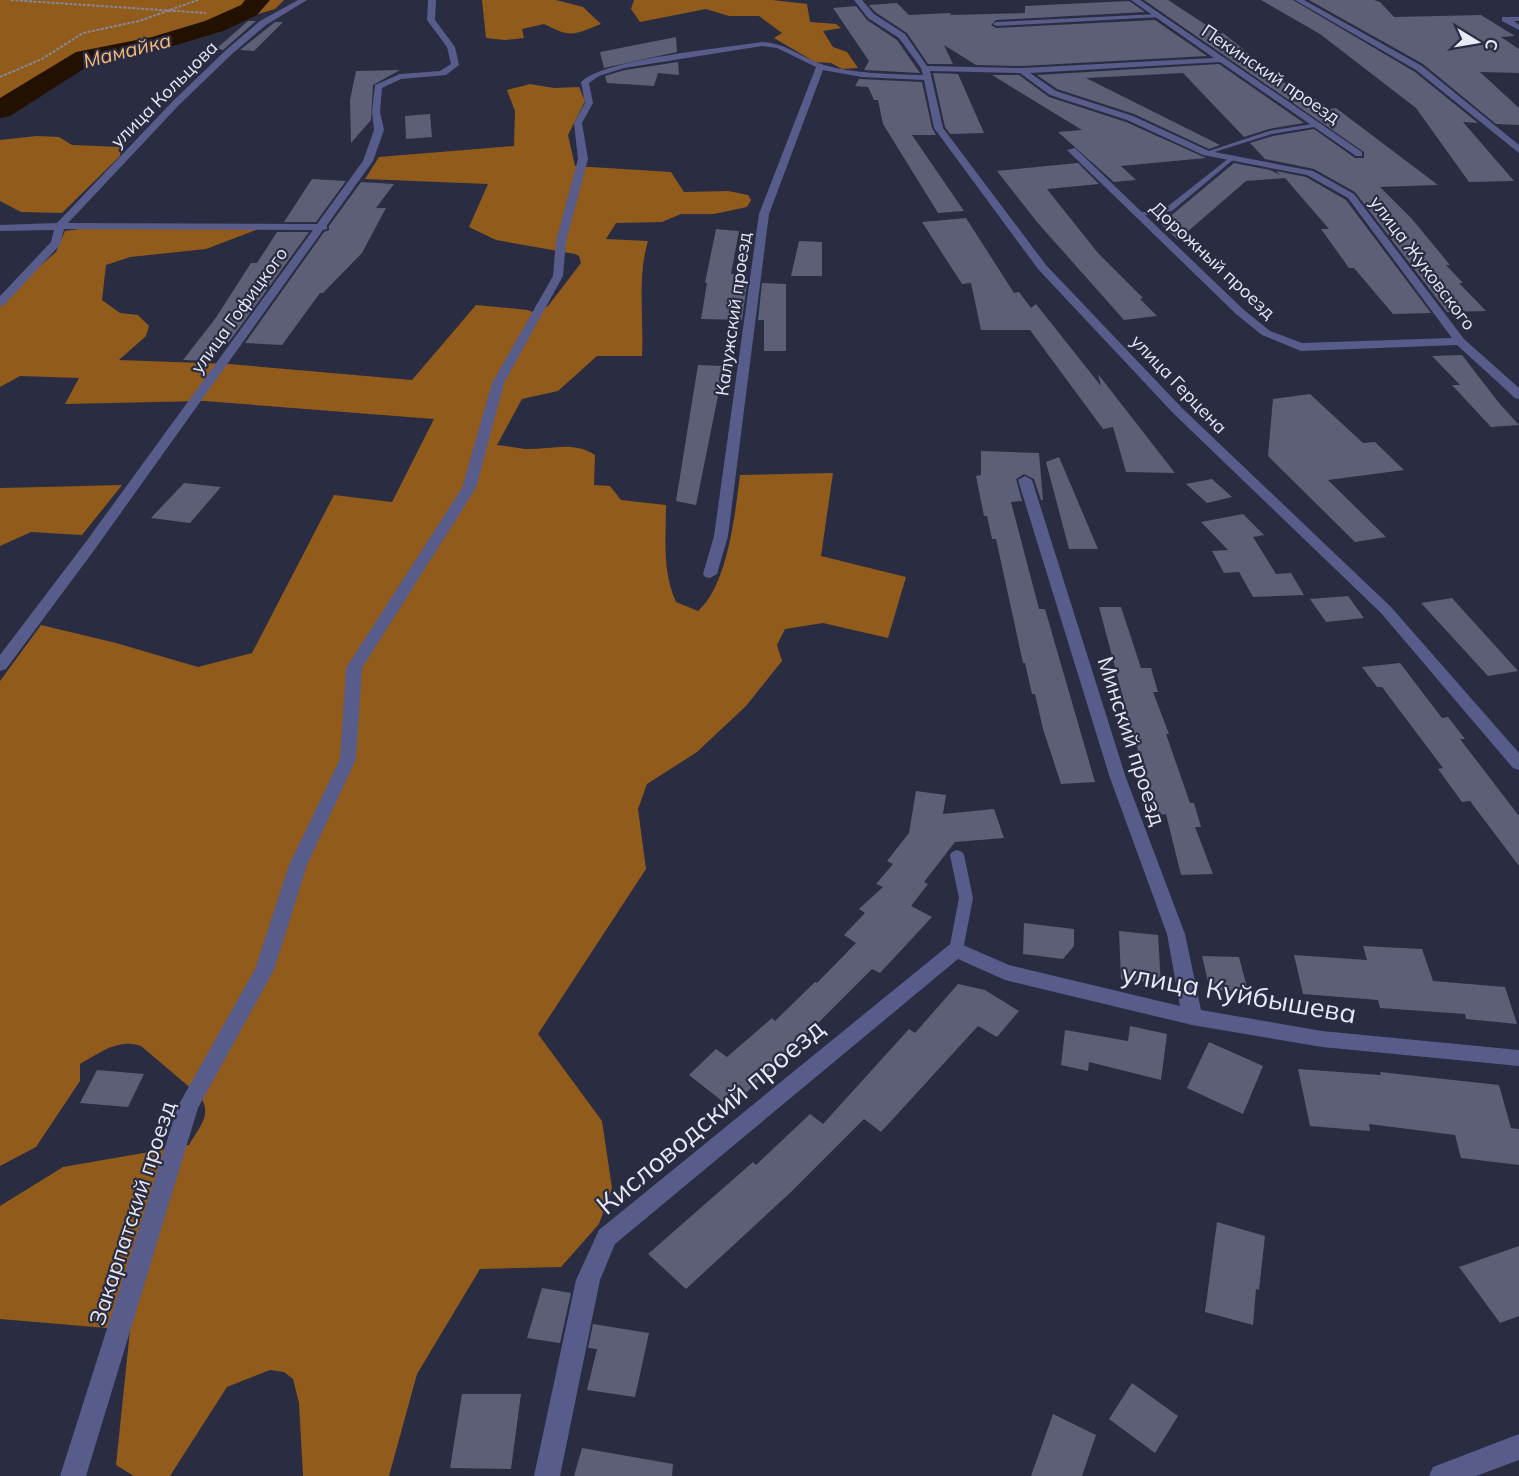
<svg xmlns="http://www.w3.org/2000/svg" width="1519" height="1476" viewBox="0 0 1519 1476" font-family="Mulish,sans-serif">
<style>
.forest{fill:#915b1c}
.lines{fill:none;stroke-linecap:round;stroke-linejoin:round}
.river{fill:#221101;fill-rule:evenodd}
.building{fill:#5c5f76}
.path{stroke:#87899b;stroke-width:2;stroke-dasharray:3 1.5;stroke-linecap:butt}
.service{fill:#585c8a;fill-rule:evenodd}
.minor{fill:#585c8a;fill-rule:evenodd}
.tertiary{fill:#585c8a;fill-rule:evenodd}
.labels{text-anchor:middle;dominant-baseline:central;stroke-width:4.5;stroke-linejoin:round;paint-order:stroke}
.far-street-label{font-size:18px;fill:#e7e9f7;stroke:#2a2c41}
.far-water-label{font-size:20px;font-style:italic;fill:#f8ba7c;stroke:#2a2c41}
.street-label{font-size:22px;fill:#e7e9f7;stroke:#2a2c41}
.near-street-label{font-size:27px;fill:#e7e9f7;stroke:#2a2c41}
</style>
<rect width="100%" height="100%" fill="#2a2c41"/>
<!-- forest -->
<g class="forest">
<path d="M0,0H284L275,9L90,65L0,116Z"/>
<path d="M482,0H556L583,7L601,24C573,35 571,38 544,24L522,29L524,38L505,40L486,38Z"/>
<path d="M634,0H772L807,4L810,22L836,24L841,28L823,31L833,47L847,52L858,68L842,69L831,63L815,62L774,38L782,33L759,16H729L706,9L640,22L631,9Z"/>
<path d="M530,84L554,88L579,87L585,101L568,135L575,166L671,172L684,192L728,191L748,195L751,200L747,207L714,214H681L662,222L616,223L606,239L648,241C637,277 644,318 642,356H597L558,391L522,399L497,445C506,446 516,448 525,449C549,450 573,440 595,455L594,485L610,486L621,500L666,505C666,539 662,571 676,602L698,611C728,585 735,513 740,475L833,473L821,556L906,577L888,638L823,623L785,629L777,645L782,661L746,706L697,752L647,784L638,809L646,869L538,1034L602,1121L612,1188L599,1224L561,1267L480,1269L417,1374L389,1476H303L299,1403L293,1379L284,1372L270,1370L227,1387L170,1476H134L116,1465L130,1330L0,1319V1206L63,1167L189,1145C199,1127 213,1115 200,1096L141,1046C118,1038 100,1053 80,1064V1081L36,1147L0,1166V681L41,625L116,643L198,667L252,653L334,495L392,502L434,419L204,401L65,404L79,378L20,376L0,387V306L25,279L56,252L65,231L93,227L261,228L206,249L130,257L106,265L102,300L120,313L138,315L149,326L146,336L119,360L229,364L412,380L476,305L528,310L535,313L548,306L581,263L579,256L575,254L496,240L469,227L488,184L365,179L379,157L514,146L515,111L507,90Z"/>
<path d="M37,136L59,137L72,145L121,147L120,156L62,213L21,212L0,201V140Z"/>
<path d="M122,485L82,535L31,532L0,546V488Z"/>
</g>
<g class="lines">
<!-- river -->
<path class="river" d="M245,0H270L257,15L223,31L156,51L93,63L10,116L0,118V98L76,52L152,37L205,21L241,5Z"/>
</g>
<!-- building -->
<g class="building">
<path d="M1144,0H1168L1220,34L1223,33L1298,94H1307L1330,109L1336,108L1438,185L1380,187L1412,219L1450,265H1446L1463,283H1459L1486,311L1447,312L1355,192L1314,169L1265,159L1250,143L1273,136L1314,129L1355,158H1364V152Z"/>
<path d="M1261,0H1293L1415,72L1478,123L1463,122L1514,181L1469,182L1416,108L1320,34Z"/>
<path d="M1309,0H1374L1380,2L1394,17L1481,15L1515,36L1501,37L1519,49V73L1480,72L1519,108V125L1496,124L1423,64Z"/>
<path d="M1129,1L1145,12L996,20L991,25L996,28L1155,20L1207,56L1022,66L976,65L944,45L953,64H928L907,33L875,12L869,5L897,3L909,15L950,13L951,15L1025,13V6Z"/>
<path d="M856,6L867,20L897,40L920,73L864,70L869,61L833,8Z"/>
<path d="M248,21H256L223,50L216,49Z"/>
<path d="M275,22H283L254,51L240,50Z"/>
<path d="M676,37L677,52L604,68L600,52Z"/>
<path d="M678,62L679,75L658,73L654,86L607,83L605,76L625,70Z"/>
<path d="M1219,64L1304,123L1269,129L1244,137L1183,73L1086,78L1220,145L1209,149L1134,114L1057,89L1037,75Z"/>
<path d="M400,70L373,85L371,120L351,143L350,100L356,71Z"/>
<path d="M933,73L958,74L984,133L950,134L945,127Z"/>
<path d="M992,75H1019L1049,97L1126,122L1206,158L1121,166L1136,180L1114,182L1058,132L1082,130Z"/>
<path d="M859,79L922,82L932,128L936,135H912L964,211L938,213L883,124L878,100H874L868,87L855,86Z"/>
<path d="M430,114L432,137L406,139L405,116Z"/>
<path d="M1078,163L1099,184L1047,189L1098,253L1143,298L1140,299L1157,316L1124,320L1037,222L997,171Z"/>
<path d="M1234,163L1270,170L1280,175L1276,171L1306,177L1346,200L1431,313L1393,314L1354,268H1349L1321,229H1329L1285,178L1246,181L1178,240L1161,224Z"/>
<path d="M312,179L346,181L316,222H284Z"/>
<path d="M361,182L394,184L376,208H386L362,253L323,293H320L282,345L245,343L324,232L329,230V226Z"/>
<path d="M966,218L1014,293L1019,292L1031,308L1036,304L1101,386L1098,374L1175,473L1126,472L1113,427L1103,429L1030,330H981L971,283L962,284L922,222Z"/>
<path d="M716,229L739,231L731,274H734L733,283H747L742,320L701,319L707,283H705Z"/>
<path d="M277,232H309L229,342H224L210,361L183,360L215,319L251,263H257Z"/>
<path d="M799,241L822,242V276H791Z"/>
<path d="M762,283L786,284V351H764V320H758Z"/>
<path d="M1462,355L1499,403L1519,425L1491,427L1452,385H1460L1432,356Z"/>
<path d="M698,365L724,366L696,505L676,501Z"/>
<path d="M1310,394L1363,443L1375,442L1404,470L1328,480L1386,537L1355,542L1268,456L1273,399Z"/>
<path d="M981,451L1039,453L1043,500H1041L1034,479L1024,474L1016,479L1022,501L1011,502L1039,609H1045L1095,782L1061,784L1043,729L1035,694H1032L1025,663H1023L996,539H992L987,516H984L976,476L981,475Z"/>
<path d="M1059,457L1098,549H1069L1046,462Z"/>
<path d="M1212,479L1232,497L1207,503L1186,484Z"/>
<path d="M184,483L221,487L190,523L151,518Z"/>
<path d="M1243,514L1264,535L1253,537L1276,574L1291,573L1304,595L1253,597L1239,572L1224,573L1212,551L1228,550L1201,522Z"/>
<path d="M1348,596L1364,618L1326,622L1310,599Z"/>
<path d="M1452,598L1518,671L1488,676L1421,603Z"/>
<path d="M1099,607H1121L1141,668H1151L1158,692H1153L1169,734H1166L1190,803H1194L1201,827H1195L1213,874L1181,875L1166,814L1159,815L1133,735Z"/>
<path d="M1400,663L1442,718L1448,717L1465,739H1460L1519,816V866L1470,801L1462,802L1438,769L1443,768L1382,687H1377L1362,667Z"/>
<path d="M916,791L946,795L943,814L994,809L1004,838L955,842L924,882L928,884L911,906L932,917L880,973L872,969L801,1040L803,1041L758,1081L731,1108L689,1075L716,1049L727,1057L772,1018L775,1021L815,982L817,983L856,943L844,935L865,913L859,909L883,887L876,884L893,864L887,861L909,833Z"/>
<path d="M1024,923L1074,929V946L1063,959L1023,954Z"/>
<path d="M1119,931L1158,935L1161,984L1121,979Z"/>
<path d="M1363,946L1422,949L1433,981L1505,987L1517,1024L1466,1019L1465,1014L1380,1008L1378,1000L1303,994L1294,955L1367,960Z"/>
<path d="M1202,956L1239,957L1248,991L1210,990Z"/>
<path d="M958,984L985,990L1019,1011L997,1037L978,1026L881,1132L864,1119L791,1192L686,1289L648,1254L753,1162L756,1165L810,1114L823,1124L909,1029L915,1033Z"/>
<path d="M1130,1026L1167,1034L1161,1080L1089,1062L1088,1071L1061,1065L1065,1030L1128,1041Z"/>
<path d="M1209,1042L1263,1066L1243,1114L1187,1088Z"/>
<path d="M1298,1069L1381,1075L1380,1072L1499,1085L1511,1128L1519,1129V1165L1461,1158L1455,1135L1369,1124L1370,1131L1310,1126Z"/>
<path d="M97,1070L144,1074L128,1107L80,1103Z"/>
<path d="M1217,1222L1265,1236L1259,1290L1256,1289L1253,1325L1205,1312Z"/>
<path d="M1519,1246V1316L1500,1323L1459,1267Z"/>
<path d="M542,1288L571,1293L560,1343L527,1338Z"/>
<path d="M593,1324L649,1333L635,1397L587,1390L597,1349L588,1348Z"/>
<path d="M1132,1383L1178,1416L1155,1453L1109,1419Z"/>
<path d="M462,1394H521L511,1469L450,1468Z"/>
<path d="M1053,1414L1096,1435L1082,1476H1031Z"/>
<path d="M582,1448L673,1464L672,1476H574Z"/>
</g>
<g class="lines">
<!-- path -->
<g class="path">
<path d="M11,0L206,13"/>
<path d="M0,77L42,59L83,33L139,21L198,0"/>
</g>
<!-- service -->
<g class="service">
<path d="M1158,14L1160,17L996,26L993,24L996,22Z"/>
<path d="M1318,123L1320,124V126L1272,134L1208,154L1203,153L1269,131Z"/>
<path d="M1229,158L1234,159L1172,211L1139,216L1135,214L1167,207Z"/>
<path d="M957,850L962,852L964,855L973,898L963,950L961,954L956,955L951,954L949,950L959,898L950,855L952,852Z"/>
</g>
<!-- minor -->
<g class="minor">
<path d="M298,0H307L266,25L232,54L179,105L68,223L317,224L363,161L374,130L372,112L375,85L400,74L440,71L451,64L447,47L427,20L428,0H436L435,20L455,47L459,65L446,75L401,79L382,88L380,112L384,130L373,161L327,225V229L323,230L95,549L6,669L0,671V655L85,543L313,230L64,229L60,245L4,305L0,306V296L51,242L54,230L0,231V225L57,223L173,101L226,50L260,21Z"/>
<path d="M854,0H862L874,14L905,34L927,66L1022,68L1214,58L1131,0H1140L1362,152V156H1356L1220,62L1030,73L1056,91L1133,116L1209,151L1313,171L1354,194L1464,339L1519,388V399L1515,398L1457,345L1301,351L1262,335L1236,314L1067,150L1075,148L1244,310L1270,331L1302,343L1452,338L1348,198L1307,175L1203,155L1127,120L1050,95L1020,73L930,71L943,128L1046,265L1182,408L1391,607L1519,753V770L1513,768L1381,613L1174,414L1038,269L934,128L924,80L862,77L823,70L769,214L728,536L717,574L710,578L705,577L703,574L714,536L759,214L816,67L777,48L762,46L624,68L599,76L589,83L593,103L582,123L588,159L566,241L563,276L504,383L476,488L362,668L356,759L307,865L274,970L198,1108L86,1476H60L178,1106L255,969L289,865L340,759L346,668L462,488L492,383L553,276L556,241L578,159L574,123L585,103L581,82C604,59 724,48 762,42C786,43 802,58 824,65C855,74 890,74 923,75L921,68L899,38L868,18Z"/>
<path d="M1295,0H1304L1422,66L1519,145V153L1416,70Z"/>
<path d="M1502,17H1519V21H1514L1519,25V30L1502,21Z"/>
<path d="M1025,476L1032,480L1126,778L1185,934L1201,1010L1322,1031L1519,1050V1066L1322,1047L1192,1025L1005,980L958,959L615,1244L600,1280L560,1476H534L576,1280L599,1230L949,945L956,943L963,945L1009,965L1180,1006L1167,934L1110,778L1018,480Z"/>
</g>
<!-- tertiary -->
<path class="tertiary" d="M1519,1434V1460L1476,1476H1429L1433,1467Z"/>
</g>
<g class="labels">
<!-- far-street labels -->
<g class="far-street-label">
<text transform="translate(1271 74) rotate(34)">Пекинский проезд</text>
<text transform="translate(164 94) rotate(-45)">улица Кольцова</text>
<text transform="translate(1213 260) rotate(43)">Дорожный проезд</text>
<text transform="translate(1423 263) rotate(53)">улица Жуковского</text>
<text transform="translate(239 310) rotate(-54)">улица Гофицкого</text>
<text transform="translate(733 314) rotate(-82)">Калужский проезд</text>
<text transform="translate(1179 384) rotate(46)">улица Герцена</text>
</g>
<!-- far-water labels -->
<g class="far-water-label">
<text transform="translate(127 50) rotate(-14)">Мамайка</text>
</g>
<!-- street labels -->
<g class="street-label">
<text transform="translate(1132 741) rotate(72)">Минский проезд</text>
<text transform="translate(132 1213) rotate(-72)">Закарпатский проезд</text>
</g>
<!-- near-street labels -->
<g class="near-street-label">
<text transform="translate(1239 993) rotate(10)">улица Куйбышева</text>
<text transform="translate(710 1116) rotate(-40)">Кисловодский проезд</text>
</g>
</g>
<!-- north arrow -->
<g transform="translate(1477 42) rotate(101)" stroke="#2a2c41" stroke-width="4.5" paint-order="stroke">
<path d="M0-4.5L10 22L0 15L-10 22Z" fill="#e7e9f7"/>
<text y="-9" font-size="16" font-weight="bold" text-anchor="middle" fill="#e7e9f7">С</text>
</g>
</svg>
